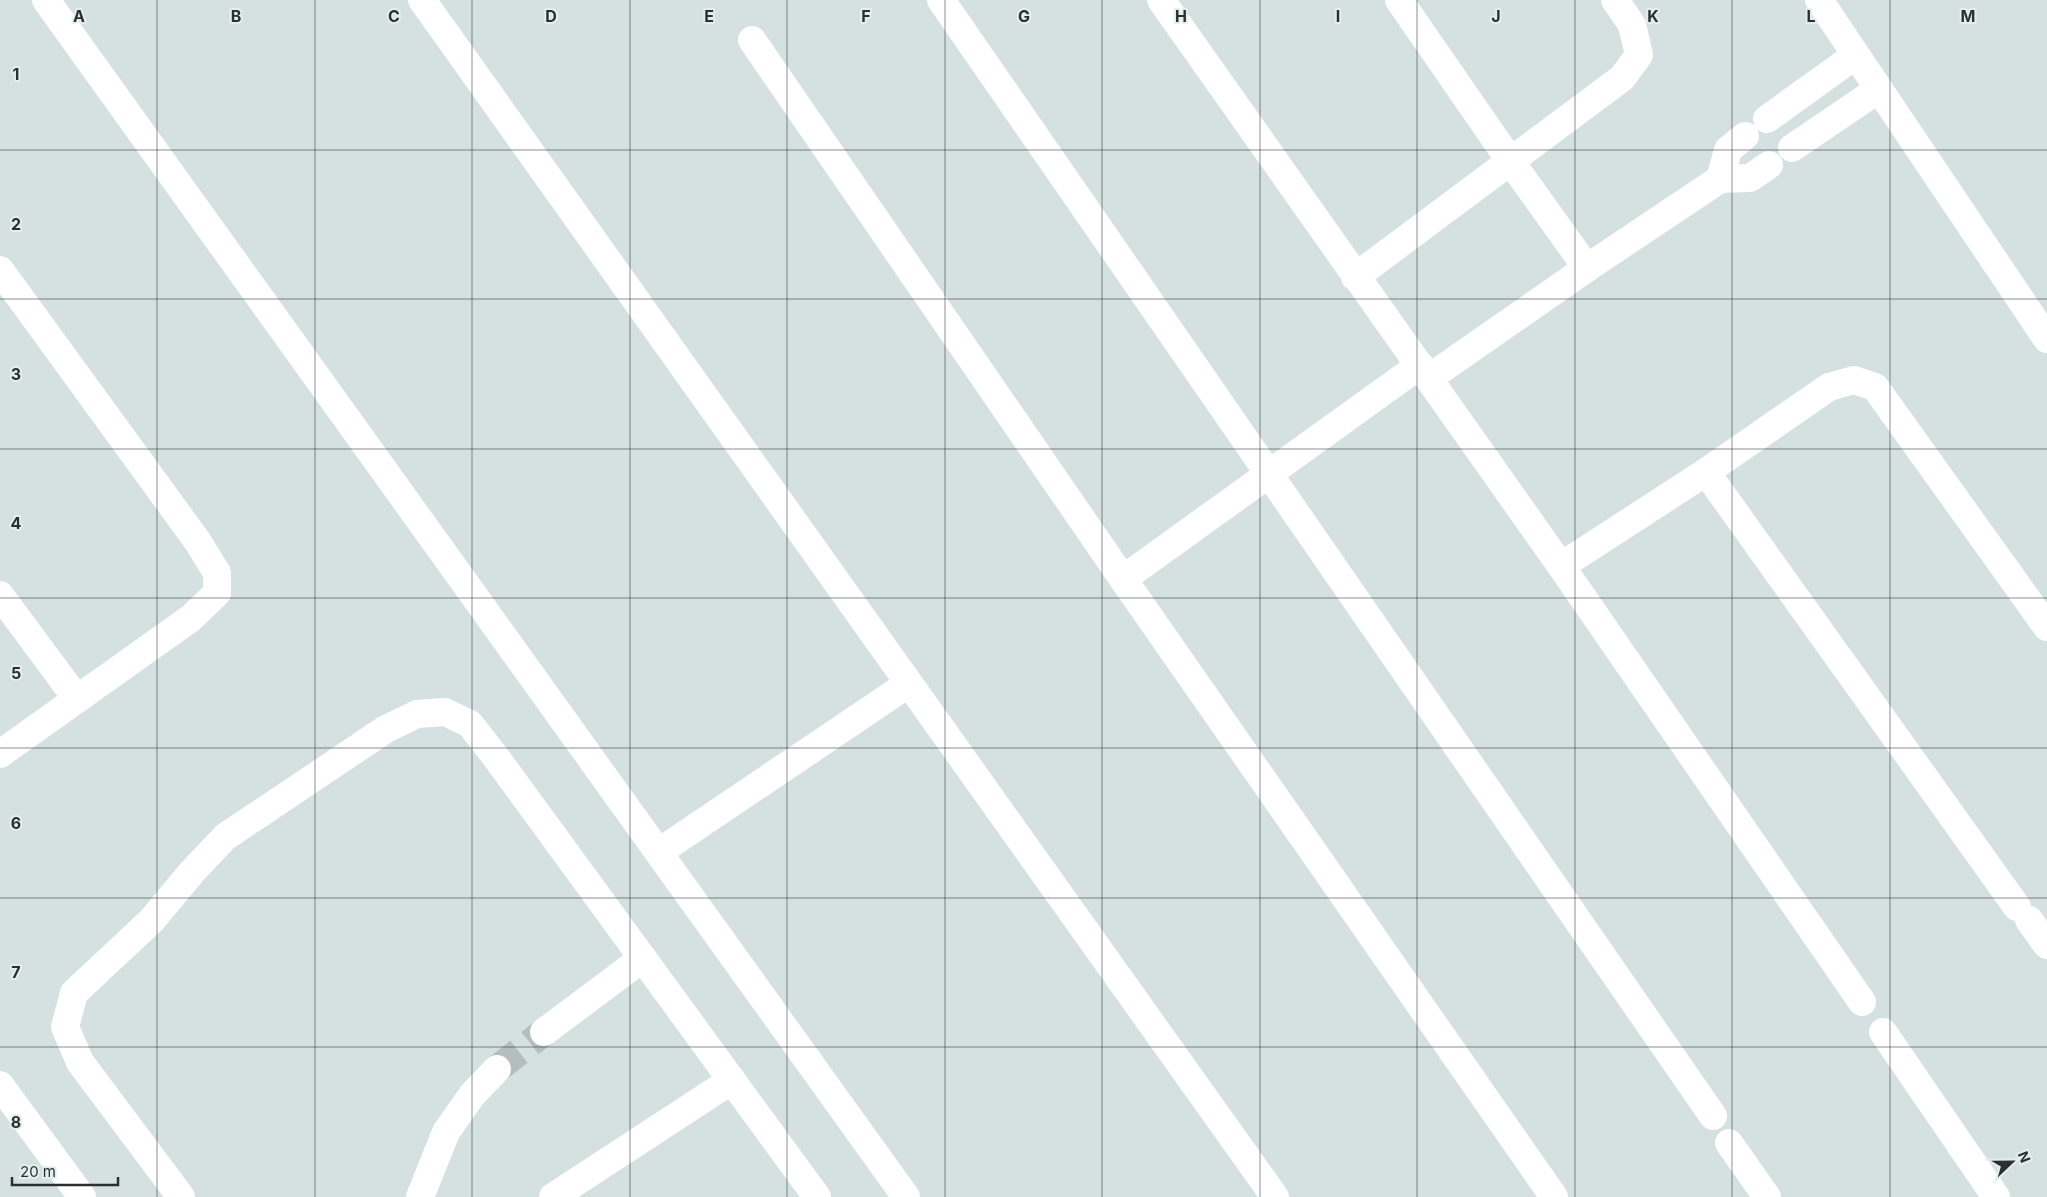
<svg xmlns="http://www.w3.org/2000/svg" width="2047" height="1197" viewBox="0 0 2047 1197" font-family="Inter,sans-serif">
<style>
.lines{fill:none;stroke-linecap:round;stroke-linejoin:round}
.minor-tunnel{stroke:#b3bebd;stroke-width:28;stroke-dasharray:28 14;stroke-linecap:butt}
.minor{stroke:#fff;stroke-width:28}
.grid{fill:none;stroke:#2b302f;stroke-width:1;stroke-opacity:0.55}
.grid-label{font-size:16px;text-anchor:middle;font-weight:bold;fill:#2b302f;stroke:#e2efed;stroke-width:4;stroke-linejoin:round;paint-order:stroke}
</style>
<rect width="100%" height="100%" fill="#d5e1e0"/>
<g class="lines">
<!-- minor-tunnel -->
<path class="minor-tunnel" d="M497,1069L544,1032"/>
<!-- minor -->
<g class="minor">
<path d="M46,0L906,1197"/>
<path d="M422,0L1275,1197"/>
<path d="M941,0L1713,1116"/>
<path d="M1161,0L1561,566L1706,472L1829,387L1854,380L1875,387L2047,627"/>
<path d="M1399,0L1511,162L1587,268"/>
<path d="M1819,0L2047,339"/>
<path d="M752,40L1123,579L1554,1197"/>
<path d="M1767,119L1856,55"/>
<path d="M1792,148L1879,89"/>
<path d="M1720,179L1728,150L1745,136"/>
<path d="M0,270L198,542L217,573V593L191,618L0,754"/>
<path d="M1355,277L1622,78L1639,55L1632,25L1615,0"/>
<path d="M1429,378L1587,268L1720,179L1750,178L1769,165"/>
<path d="M1706,472L2017,907"/>
<path d="M1561,566L1862,1002"/>
<path d="M1123,579L1420,365"/>
<path d="M0,595L77,699"/>
<path d="M659,852L908,684"/>
<path d="M2029,920L2047,945"/>
<path d="M544,1032L643,958"/>
<path d="M1883,1032L1996,1197"/>
<path d="M0,1085L82,1197"/>
<path d="M1729,1143L1767,1197"/>
<path d="M181,1197L80,1062L65,1027L74,993L152,920L191,873L225,837L386,729L417,714L445,712L470,724L495,756L817,1197"/>
<path d="M420,1197L446,1132L472,1095L497,1069"/>
<path d="M553,1197L732,1080"/>
</g>
</g>
<!-- grid -->
<path class="grid" d="M157,0V1197M315,0V1197M472,0V1197M630,0V1197M787,0V1197M945,0V1197M1102,0V1197M1260,0V1197M1417,0V1197M1575,0V1197M1732,0V1197M1890,0V1197M0,150H2047M0,299H2047M0,449H2047M0,598H2047M0,748H2047M0,898H2047M0,1047H2047"/>
<g class="grid-label">
<text x="79" y="22">A</text>
<text x="236" y="22">B</text>
<text x="394" y="22">C</text>
<text x="551" y="22">D</text>
<text x="709" y="22">E</text>
<text x="866" y="22">F</text>
<text x="1024" y="22">G</text>
<text x="1181" y="22">H</text>
<text x="1338" y="22">I</text>
<text x="1496" y="22">J</text>
<text x="1653" y="22">K</text>
<text x="1811" y="22">L</text>
<text x="1968" y="22">M</text>
<text x="16" y="80">1</text>
<text x="16" y="230">2</text>
<text x="16" y="380">3</text>
<text x="16" y="529">4</text>
<text x="16" y="679">5</text>
<text x="16" y="829">6</text>
<text x="16" y="978">7</text>
<text x="16" y="1128">8</text>
</g>
<!-- north arrow -->
<g transform="translate(2012 1162) rotate(68)" stroke="#e2efed" stroke-width="4" paint-order="stroke">
<path d="M0-4L9 19L0 12L-9 19Z" fill="#2b302f"/>
<text y="-8" font-size="14" font-weight="bold" text-anchor="middle" fill="#2b302f">N</text>
</g>
<!-- scale -->
<path d="M12 1177v8h106v-8" fill="none" stroke="#2b302f" stroke-width="2.5"/>
<text x="20" y="1177" font-size="15" fill="#2b302f" stroke="#e2efed" stroke-width="4" paint-order="stroke">20 m</text>
</svg>
